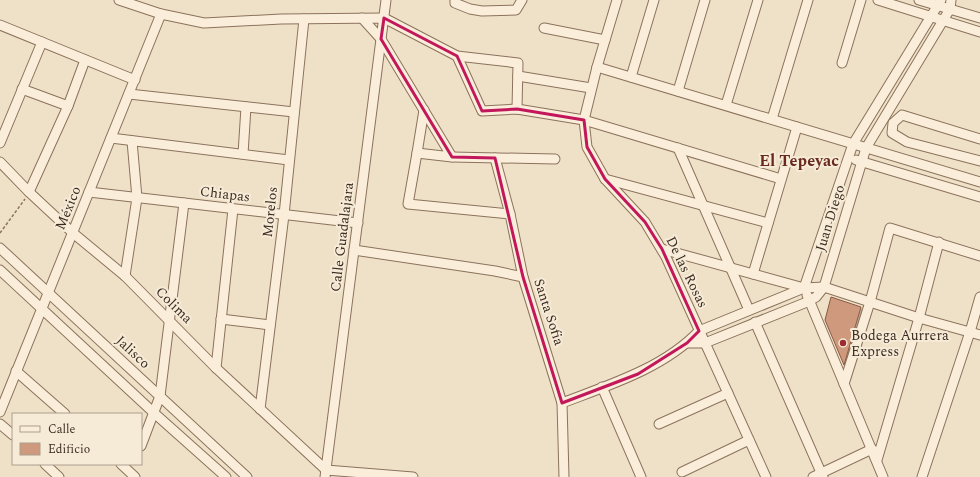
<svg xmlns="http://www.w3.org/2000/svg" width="980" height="477" viewBox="0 0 980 477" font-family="Spectral,serif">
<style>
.shadow{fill:#0003}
.building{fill:#ce997c;stroke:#8b5a41}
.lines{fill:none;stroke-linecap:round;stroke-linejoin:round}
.minor-casing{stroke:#8b725c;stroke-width:11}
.path{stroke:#8b725c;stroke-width:1.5;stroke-dasharray:3 2;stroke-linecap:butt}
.minor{stroke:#faeedb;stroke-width:9}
.marked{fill:none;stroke:#c2185b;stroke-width:3;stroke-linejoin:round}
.poi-dot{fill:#9c2a32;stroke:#f6ebd7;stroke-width:1.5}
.labels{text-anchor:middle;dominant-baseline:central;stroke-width:4;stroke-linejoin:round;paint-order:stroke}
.street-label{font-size:14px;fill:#3c2b20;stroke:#f6ebd7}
.poi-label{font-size:14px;fill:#3c2b20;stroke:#f6ebd7;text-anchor:start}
.quarter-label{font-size:16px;font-weight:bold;fill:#69291e;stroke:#f6ebd7}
</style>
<rect width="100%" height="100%" fill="#efe1c7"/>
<!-- shadow -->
<path class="shadow" d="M831,299L861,308L866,313L849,369L845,365L826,320Z"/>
<!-- building -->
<path class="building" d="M831,297L861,307L844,365L825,320Z"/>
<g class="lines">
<!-- minor casing -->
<g class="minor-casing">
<g id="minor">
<path d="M119,0L161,14L204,23L281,19L384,18L457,56L518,63L517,109"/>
<path d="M455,0V3L470,9L482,11L516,10L522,0"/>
<path d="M617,0L597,67L584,120L587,147L605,179L645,222L666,257L766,477"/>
<path d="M878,0L980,32"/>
<path d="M919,0L980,18"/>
<path d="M362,18L381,39L452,157L417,153L408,204L510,214L523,277"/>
<path d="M0,25L135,80"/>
<path d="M544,28L605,40"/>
<path d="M457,56L482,111L517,109L584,120L781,179"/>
<path d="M842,63L861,0"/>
<path d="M597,67L980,182"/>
<path d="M518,76L591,88"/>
<path d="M631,77L654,0"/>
<path d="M22,89L68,106"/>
<path d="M678,91L705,0"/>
<path d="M129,94L294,112"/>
<path d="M726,105L758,0"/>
<path d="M772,119L808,0"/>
<path d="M111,138L289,160"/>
<path d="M980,139L902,115L893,123L892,133L907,142L980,161"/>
<path d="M0,143L42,42"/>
<path d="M678,148L749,310"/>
<path d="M417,153L424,110"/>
<path d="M243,154L246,107"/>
<path d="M452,157L555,159"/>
<path d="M495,158L510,214"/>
<path d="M856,160L980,197"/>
<path d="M0,162L29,192L73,233L125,276L216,368L326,470L413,477"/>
<path d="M605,179L768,223"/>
<path d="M29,192L68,106L85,60"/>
<path d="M89,192L358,223"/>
<path d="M0,248L247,477"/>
<path d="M662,249L804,288L824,287L919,318L980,335"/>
<path d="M354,250L495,271L523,277L562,403L564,477"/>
<path d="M0,270L153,412L226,477"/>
<path d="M753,274L797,127"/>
<path d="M125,276L137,198L132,141"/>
<path d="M804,288L853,144L941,0"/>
<path d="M807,295L883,477"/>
<path d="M221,319L270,325"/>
<path d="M755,322L823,477"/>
<path d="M687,343H705L807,302L816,297L824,287L866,148L950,9L951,0"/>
<path d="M216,368L233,209"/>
<path d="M16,371L65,414"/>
<path d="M844,384L870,302L890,228L980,256"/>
<path d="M602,387L641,477"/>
<path d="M562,403C609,385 664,368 699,331L804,288"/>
<path d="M260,409L284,215L304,19"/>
<path d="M0,412L161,14"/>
<path d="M0,424L13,435"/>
<path d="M659,424L728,393"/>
<path d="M141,446L160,396L184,203"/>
<path d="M877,460L919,318L939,242"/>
<path d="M45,464L59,477"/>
<path d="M121,464L135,477"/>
<path d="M682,472L749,440"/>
<path d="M325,477L386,0"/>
<path d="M813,477L872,449"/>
<path d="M922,477L970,332L980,297"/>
</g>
</g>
<!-- path -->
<path class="path" d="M0,233L25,199"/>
<!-- minor -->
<use href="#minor" class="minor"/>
</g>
<!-- marked area -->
<path class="marked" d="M384,18L457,56L482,111L517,109L584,120L587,147L605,179L645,222L662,249L699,331L687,343L638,374L562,403L523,277L495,158L452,157L381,39Z"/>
<!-- markers -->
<circle class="poi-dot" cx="843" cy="343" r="4"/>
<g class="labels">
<!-- street labels -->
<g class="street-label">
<text transform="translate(225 194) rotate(7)">Chiapas</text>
<text transform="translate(68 208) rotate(-68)">México</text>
<text transform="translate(270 212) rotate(-84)">Morelos</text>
<text transform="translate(830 218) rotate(-73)">Juan Diego</text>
<text transform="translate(342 237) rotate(-83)">Calle Guadalajara</text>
<text transform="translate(687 272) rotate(64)">De las Rosas</text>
<text transform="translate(174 305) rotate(45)">Colima</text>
<text transform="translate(549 312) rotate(72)">Santa Sofia</text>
<text transform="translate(133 352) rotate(43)">Jalisco</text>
</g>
<!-- poi labels -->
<g class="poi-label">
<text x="851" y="335">Bodega Aurrera<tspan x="851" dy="16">Express</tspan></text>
</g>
<!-- quarter labels -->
<g class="quarter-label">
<text x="799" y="161">El Tepeyac</text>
</g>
</g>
<!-- legend -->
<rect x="12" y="413" width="130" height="52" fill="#f6ebd7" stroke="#ac9e8e"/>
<rect x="20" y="426" width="20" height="6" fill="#faeedb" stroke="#ac9e8e"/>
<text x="48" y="433" font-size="12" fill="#3c2b20">Calle</text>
<rect x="20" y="443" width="20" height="12" fill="#ce997c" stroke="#ac9e8e"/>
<text x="48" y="453" font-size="12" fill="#3c2b20">Edificio</text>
</svg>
